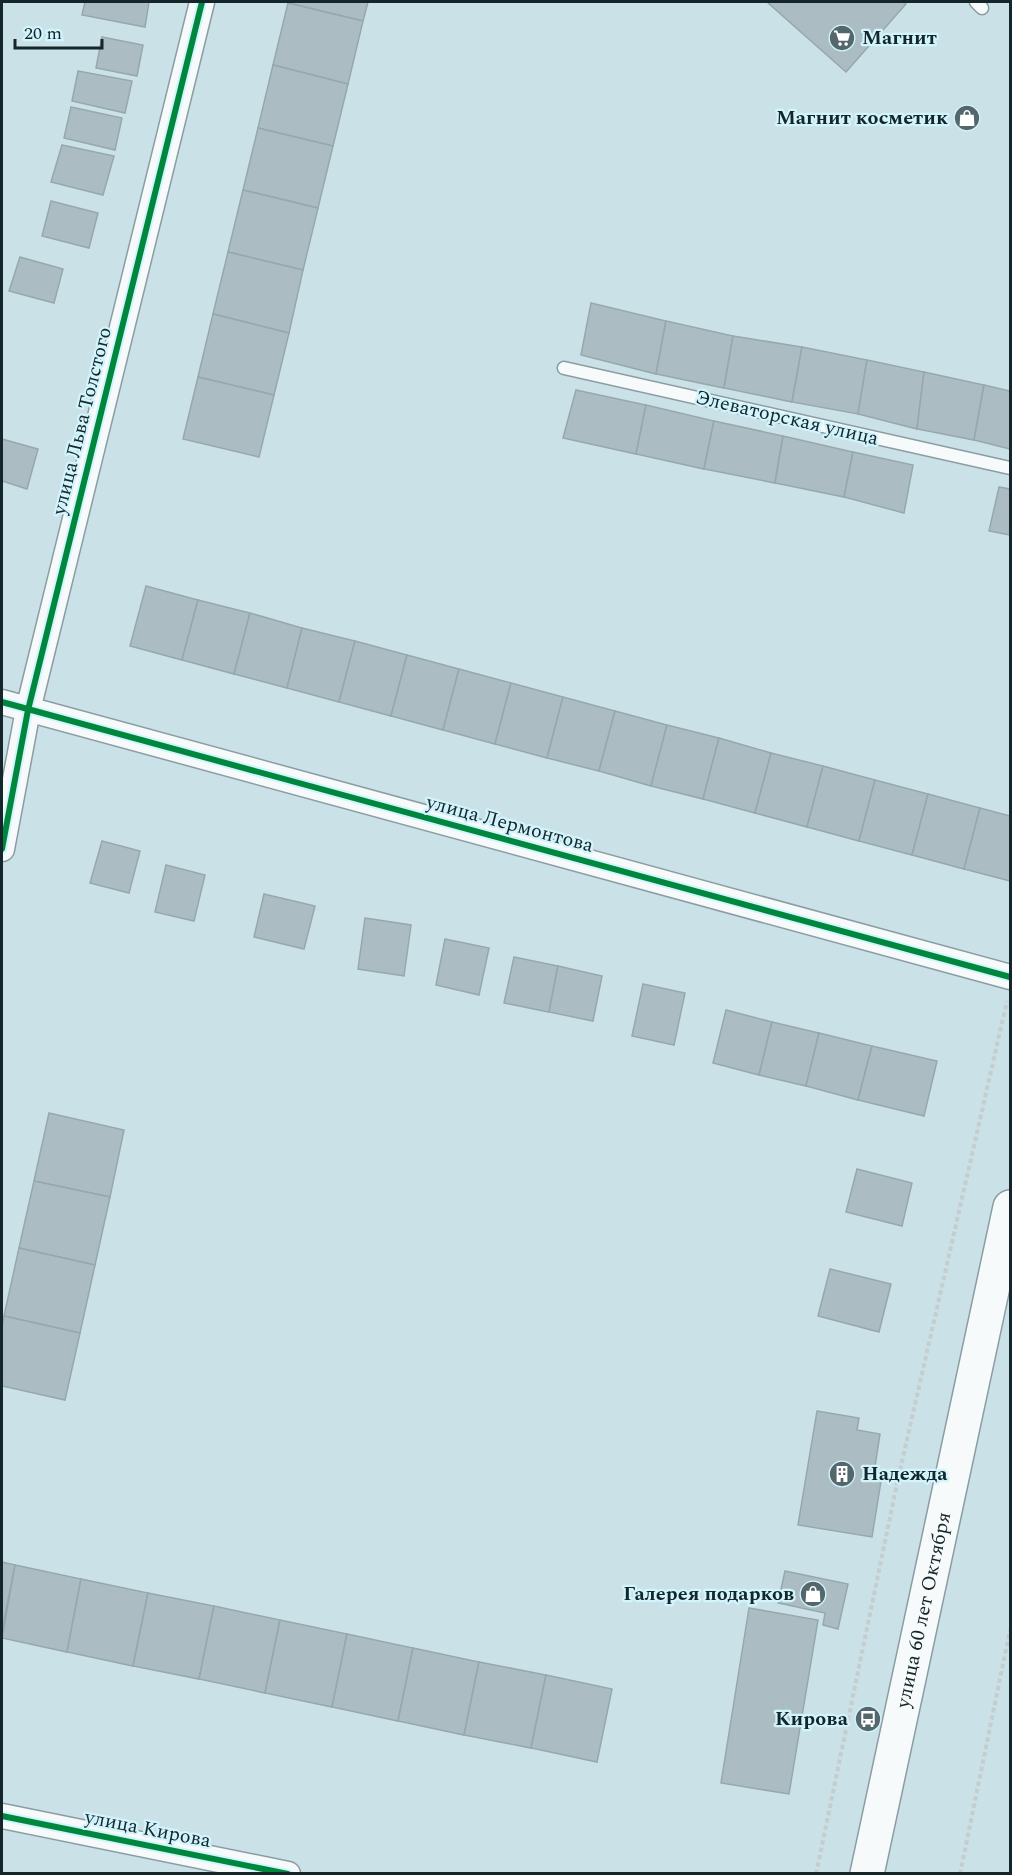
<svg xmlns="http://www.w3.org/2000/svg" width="1012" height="1875" viewBox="0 0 1012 1875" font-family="Spectral,serif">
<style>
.building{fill:#abbdc2;stroke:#96a8ad;stroke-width:1.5}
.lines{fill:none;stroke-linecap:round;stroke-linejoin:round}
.lane-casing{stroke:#8b9da2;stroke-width:15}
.street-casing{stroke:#8b9da2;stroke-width:27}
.primary-casing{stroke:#8b9da2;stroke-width:36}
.path{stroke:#c6cdce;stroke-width:4;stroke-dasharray:4.5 3;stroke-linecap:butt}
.lane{stroke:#f7fafb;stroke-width:12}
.street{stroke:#f7fafb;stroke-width:24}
.primary{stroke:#f7fafb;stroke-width:33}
.cycleway-casing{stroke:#d1f4fd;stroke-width:10}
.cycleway{stroke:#00873e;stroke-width:6}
.labels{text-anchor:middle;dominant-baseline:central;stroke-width:4.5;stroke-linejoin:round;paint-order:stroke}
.poi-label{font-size:20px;font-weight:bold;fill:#15262a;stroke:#d1f4fd;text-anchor:end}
.street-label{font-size:20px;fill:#15262a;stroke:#d1f4fd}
</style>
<rect width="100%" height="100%" fill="#cae1e7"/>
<!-- building -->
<g class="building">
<path d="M85,2H149L145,27L82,15Z"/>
<path d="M288,2H368L363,21L288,3Z"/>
<path d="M767,2H903L906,4L846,72Z"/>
<path d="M288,3L363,21L348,84L273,65Z"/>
<path d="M102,37L143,45L137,76L96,68Z"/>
<path d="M273,65L348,84L333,146L258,128Z"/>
<path d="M78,71L132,81L125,113L72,101Z"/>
<path d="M71,107L122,118L115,150L64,138Z"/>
<path d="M258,128L333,146L318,208L243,190Z"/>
<path d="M62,145L114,156L103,195L51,182Z"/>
<path d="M243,190L318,208L303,270L228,252Z"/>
<path d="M51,201L98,213L89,248L42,236Z"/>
<path d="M228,252L303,270L289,333L213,314Z"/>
<path d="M20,257L63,269L54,303L9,291Z"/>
<path d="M591,303L666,321L656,374L581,355Z"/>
<path d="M213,314L289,333L274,395L198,377Z"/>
<path d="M666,321L733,336L724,388L656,374Z"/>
<path d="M733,336L802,347L792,402L724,388Z"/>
<path d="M802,347L867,360L858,414L792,402Z"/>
<path d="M867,360L924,372L917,429L858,414Z"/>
<path d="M924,372L984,385L974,440L917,429Z"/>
<path d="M198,377L274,395L259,457L183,439Z"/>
<path d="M984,385L1010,391V449L974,440Z"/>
<path d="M576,390L646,405L636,454L563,438Z"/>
<path d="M646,405L714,421L704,469L636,454Z"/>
<path d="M714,421L783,436L775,483L704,469Z"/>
<path d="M783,436L853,452L844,497L775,483Z"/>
<path d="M2,439L38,449L27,489L2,481Z"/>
<path d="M853,452L913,465L904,513L844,497Z"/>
<path d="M999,487L1010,489V535L989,531Z"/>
<path d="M146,586L198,600L182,660L130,646Z"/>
<path d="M198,600L250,613L234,674L182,660Z"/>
<path d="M250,613L302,628L287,688L234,674Z"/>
<path d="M302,628L355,641L339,702L287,688Z"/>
<path d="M355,641L407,655L391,716L339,702Z"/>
<path d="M407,655L459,669L443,730L391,716Z"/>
<path d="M459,669L511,683L495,744L443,730Z"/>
<path d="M511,683L563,697L547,758L495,744Z"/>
<path d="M563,697L615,711L599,771L547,758Z"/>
<path d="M615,711L667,725L651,786L599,771Z"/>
<path d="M667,725L719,738L703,799L651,786Z"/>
<path d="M719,738L771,753L755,813L703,799Z"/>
<path d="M771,753L823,766L807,827L755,813Z"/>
<path d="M823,766L875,780L859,841L807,827Z"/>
<path d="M875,780L928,794L912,855L859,841Z"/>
<path d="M928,794L980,808L964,869L912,855Z"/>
<path d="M980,808L1010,816V881L964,869Z"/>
<path d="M102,841L140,851L129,893L90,883Z"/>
<path d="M166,865L205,875L194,921L155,912Z"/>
<path d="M264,894L315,906L304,949L254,937Z"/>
<path d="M365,918L411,925L404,976L358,969Z"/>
<path d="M445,939L489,948L479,995L436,985Z"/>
<path d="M514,957L558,966L549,1012L504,1003Z"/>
<path d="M558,966L602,976L593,1021L549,1012Z"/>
<path d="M643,984L685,993L674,1045L632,1036Z"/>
<path d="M726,1010L772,1022L759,1075L713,1063Z"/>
<path d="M772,1022L819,1033L806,1086L759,1075Z"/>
<path d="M819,1033L872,1046L858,1100L806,1086Z"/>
<path d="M872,1046L937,1061L924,1116L858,1100Z"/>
<path d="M49,1113L124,1130L110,1197L34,1181Z"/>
<path d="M857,1169L912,1183L902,1226L846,1212Z"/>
<path d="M34,1181L110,1197L95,1265L19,1248Z"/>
<path d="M19,1248L95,1265L80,1333L4,1316Z"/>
<path d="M830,1269L891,1284L879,1332L818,1316Z"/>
<path d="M4,1316L80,1333L65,1400L2,1386V1329Z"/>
<path d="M817,1411L859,1418L857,1430L880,1434L874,1473L882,1475L872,1537L798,1525Z"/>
<path d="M2,1562L15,1565L2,1631Z"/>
<path d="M15,1565L81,1579L67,1652L2,1638Z"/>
<path d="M785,1571L848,1584L838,1629L823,1625L825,1613L778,1603Z"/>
<path d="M81,1579L148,1593L133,1666L67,1652Z"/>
<path d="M148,1593L214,1606L199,1679L133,1666Z"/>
<path d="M214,1606L280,1620L265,1693L199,1679Z"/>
<path d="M749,1608L818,1620L789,1794L721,1783Z"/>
<path d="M280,1620L347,1634L332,1707L265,1693Z"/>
<path d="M347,1634L413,1648L398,1721L332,1707Z"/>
<path d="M413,1648L479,1662L464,1735L398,1721Z"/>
<path d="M479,1662L546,1675L531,1748L464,1735Z"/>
<path d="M546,1675L612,1689L597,1762L531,1748Z"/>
</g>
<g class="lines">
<!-- lane casing -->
<g class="lane-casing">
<g id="lane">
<path d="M976,2L982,8"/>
<path d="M564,368L1010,468"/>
</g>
</g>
<!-- street casing -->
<g class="street-casing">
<g id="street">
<path d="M2,702L1010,977"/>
<path d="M2,849L28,710L202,2"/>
<path d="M2,1816L288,1874"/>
</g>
</g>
<!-- primary casing -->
<g class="primary-casing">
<g id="primary">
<path id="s1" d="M867,1874L1010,1207"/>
</g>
</g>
<!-- path -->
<g class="path">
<path d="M816,1874L898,1479L1007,1001"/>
<path d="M960,1874L1010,1630"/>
</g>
<!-- lane -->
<use href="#lane" class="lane"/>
<!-- street -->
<use href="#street" class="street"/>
<!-- primary -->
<use href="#primary" class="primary"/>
<!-- cycleway casing -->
<g class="cycleway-casing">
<g id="cycleway">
<path d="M2,702L1010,977"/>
<path d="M2,849L28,710L202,2"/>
<path d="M2,1816L288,1874"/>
</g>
</g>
<!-- cycleway -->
<use href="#cycleway" class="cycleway"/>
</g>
<!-- icons -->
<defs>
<g id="supermarket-disc" transform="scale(1.35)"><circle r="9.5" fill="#54676c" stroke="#d1f4fd"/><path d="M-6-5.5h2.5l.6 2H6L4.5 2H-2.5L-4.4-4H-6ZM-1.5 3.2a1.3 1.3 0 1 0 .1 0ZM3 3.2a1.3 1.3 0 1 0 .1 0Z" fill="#fff"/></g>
<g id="shop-disc" transform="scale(1.35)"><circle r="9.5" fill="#54676c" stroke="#d1f4fd"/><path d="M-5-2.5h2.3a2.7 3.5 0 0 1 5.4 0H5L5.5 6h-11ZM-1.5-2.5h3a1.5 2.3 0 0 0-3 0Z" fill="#fff"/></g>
<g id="building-disc" transform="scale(1.35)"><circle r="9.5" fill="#54676c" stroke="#d1f4fd"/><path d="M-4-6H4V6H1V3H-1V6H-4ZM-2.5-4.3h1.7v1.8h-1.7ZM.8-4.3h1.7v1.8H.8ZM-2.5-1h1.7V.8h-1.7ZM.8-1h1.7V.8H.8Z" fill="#fff"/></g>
<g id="bus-disc" transform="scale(1.35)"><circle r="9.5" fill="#54676c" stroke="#d1f4fd"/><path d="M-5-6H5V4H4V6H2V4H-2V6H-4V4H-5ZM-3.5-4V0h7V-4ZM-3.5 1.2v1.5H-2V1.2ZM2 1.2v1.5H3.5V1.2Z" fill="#fff"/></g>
</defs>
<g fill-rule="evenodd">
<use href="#supermarket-disc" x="842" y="38"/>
<use href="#shop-disc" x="967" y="118"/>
<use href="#building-disc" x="842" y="1474"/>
<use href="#shop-disc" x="813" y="1594"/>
<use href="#bus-disc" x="868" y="1719"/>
</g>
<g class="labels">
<!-- poi labels -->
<g class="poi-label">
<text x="862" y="38" text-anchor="start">Магнит</text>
<text x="948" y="118">Магнит косметик</text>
<text x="862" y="1474" text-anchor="start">Надежда</text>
<text x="794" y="1594">Галерея подарков</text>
<text x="848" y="1719">Кирова</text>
</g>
<!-- street labels -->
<g class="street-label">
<text transform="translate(787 418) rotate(13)">Элеваторская улица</text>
<text transform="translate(82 421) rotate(-76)">улица Льва Толстого</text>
<text transform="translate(510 824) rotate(15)">улица Лермонтова</text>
<text stroke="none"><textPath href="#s1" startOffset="270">улица 60 лет Октября</textPath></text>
<text transform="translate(148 1829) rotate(11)">улица Кирова</text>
</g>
</g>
<!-- border -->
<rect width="1012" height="1875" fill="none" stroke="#15262a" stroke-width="6"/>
<!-- scale -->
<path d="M15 39v9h87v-9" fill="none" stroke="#15262a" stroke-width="3"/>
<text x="24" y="39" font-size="18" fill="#15262a" stroke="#d1f4fd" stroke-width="4.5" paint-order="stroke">20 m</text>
</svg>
